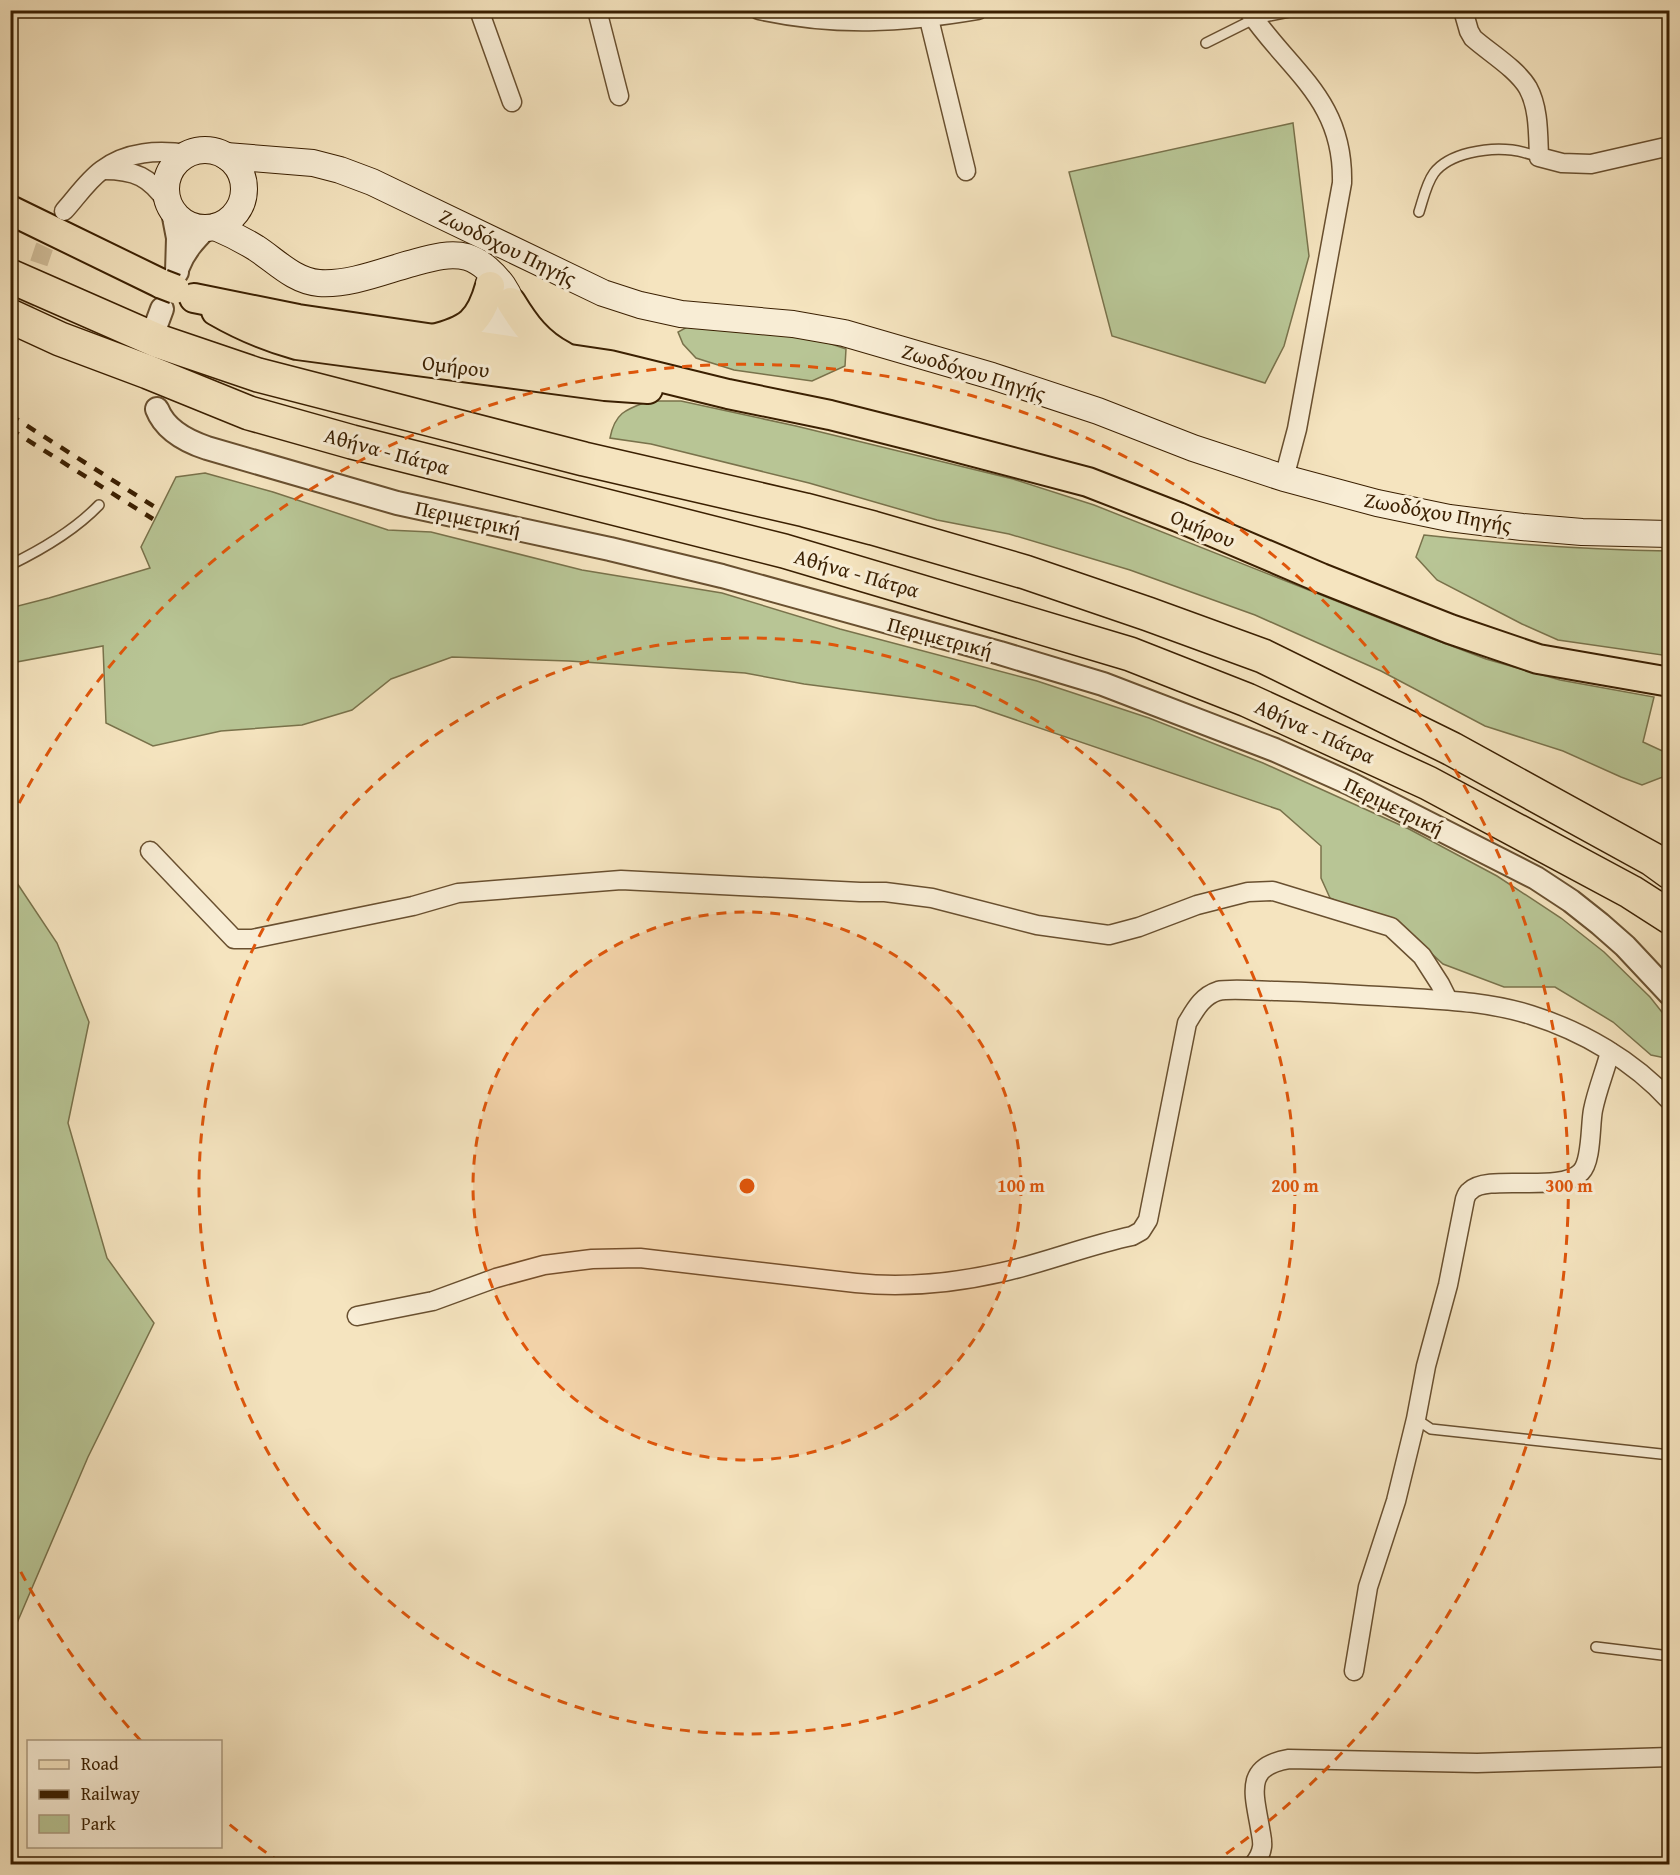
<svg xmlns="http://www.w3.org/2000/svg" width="1680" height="1875" viewBox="0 0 1680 1875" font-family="'Gentium Book Plus',serif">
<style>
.green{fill:#b8c595;stroke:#79724b;stroke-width:1.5}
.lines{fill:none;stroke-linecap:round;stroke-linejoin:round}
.minor-tunnel{stroke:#d0bd99;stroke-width:18;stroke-dasharray:18 9;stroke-linecap:butt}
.service-casing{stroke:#695030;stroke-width:12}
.minor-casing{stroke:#695030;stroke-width:21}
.tertiary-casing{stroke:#695030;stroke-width:26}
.secondary-casing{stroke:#3a1f01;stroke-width:28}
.primary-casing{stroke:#3a1f01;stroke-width:32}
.motorway-casing{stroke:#3a1f01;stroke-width:36}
.service{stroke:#f8edd5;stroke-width:9}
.minor{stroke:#f8edd5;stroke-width:18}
.tertiary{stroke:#f8edd5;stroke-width:22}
.secondary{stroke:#f8edd5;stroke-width:26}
.primary{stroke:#f5e4bf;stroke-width:28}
.motorway{stroke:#f5e4bf;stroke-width:33}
.rail{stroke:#3a1f01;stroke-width:4.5;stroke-dasharray:10 10;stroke-linecap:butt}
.primary-bridge-casing{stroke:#3a1f01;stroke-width:32;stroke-linecap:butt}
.primary-bridge{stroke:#f5e4bf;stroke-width:28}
.ring{fill:none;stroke:#df560b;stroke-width:3;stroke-dasharray:10 8}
.labels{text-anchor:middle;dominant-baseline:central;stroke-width:6;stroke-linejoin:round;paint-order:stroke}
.street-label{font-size:21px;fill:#3a1f01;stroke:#f8edd5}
.centre{fill:#df560b;stroke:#f8edd5;stroke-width:3}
.ring-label{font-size:18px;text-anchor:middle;font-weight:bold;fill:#df560b;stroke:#f8edd5;stroke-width:6;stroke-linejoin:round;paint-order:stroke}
</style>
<rect width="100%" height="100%" fill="#f5e4bf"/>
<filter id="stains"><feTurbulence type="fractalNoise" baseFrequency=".00333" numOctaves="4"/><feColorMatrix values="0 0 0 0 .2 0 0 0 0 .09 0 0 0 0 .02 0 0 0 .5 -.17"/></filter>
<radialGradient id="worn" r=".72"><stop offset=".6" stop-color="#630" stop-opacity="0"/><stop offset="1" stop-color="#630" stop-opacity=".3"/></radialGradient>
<!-- green -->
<g class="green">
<path d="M1293,123L1309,256L1284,346L1265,383L1112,336L1069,172Z"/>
<path d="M689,326L811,337L846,349L845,366L812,381L734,370L696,358L683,344L678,332Z"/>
<path d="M649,401H681L796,426L1013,479L1094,505L1407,629L1486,659L1560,680L1654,697L1643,742L1669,754V769L1668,775L1642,785L1621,777L1563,751L1485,726L1381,671L1255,615L1130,570L1009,534L937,520L809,483L651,444L610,438C615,412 627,409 649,401Z"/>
<path d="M205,473L273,492L388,530L431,532L582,570L722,593L840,629L1037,681L1149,718L1263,763L1409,829L1497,876L1561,918L1604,952L1650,997L1669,1021V1053L1665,1058L1651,1055L1613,1022L1555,987H1504L1443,964L1409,933L1330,898L1321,878V846L1280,810L975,706L804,684L745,673L569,661L452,657L391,679L352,710L302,725L221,731L153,746L106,723L103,646L11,663L10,608L49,598L150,568L141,547L176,477Z"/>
<path d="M1424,535C1506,544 1587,550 1669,551V656L1558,640L1522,624L1437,580L1416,557Z"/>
<path d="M11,874L57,943L89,1022L68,1123L107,1258L154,1323L88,1457L11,1637Z"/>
</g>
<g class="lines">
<!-- minor-tunnel -->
<path class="minor-tunnel" d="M10,339L23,310L44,248L56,223"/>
<!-- service casing -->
<g class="service-casing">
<g id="service">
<path d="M1206,43L1254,19L1299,10"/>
<path d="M1419,212C1423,200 1426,184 1434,173C1449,153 1488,147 1512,150C1521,151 1530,154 1539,157"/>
<path d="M10,565C43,549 74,531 99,505"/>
<path d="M1416,1419L1431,1429L1670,1455"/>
<path d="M1596,1647L1670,1656"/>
</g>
</g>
<!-- minor casing -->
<g class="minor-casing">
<g id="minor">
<path d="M479,10L512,102"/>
<path d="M597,10L619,96"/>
<path d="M759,10C836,27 902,23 978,10"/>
<path d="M1248,10C1290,72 1344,99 1342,183L1297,429L1284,478"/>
<path d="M1463,10L1469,31L1473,38C1490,53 1517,69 1528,88C1539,108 1538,135 1539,157L1562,163L1591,164L1670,146"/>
<path d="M929,19L966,171"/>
<path d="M104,170C135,170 150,177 167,202"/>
<path d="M64,211C76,198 87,181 102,170C127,151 158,150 188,154"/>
<path d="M150,851L234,939H252L413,906L458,893L621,880L860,892H885L932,898L1037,925L1109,935L1139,927L1197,905L1248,892L1273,891L1391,927L1422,956L1440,984L1448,1000"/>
<path d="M357,1316L433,1301L496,1278L544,1265L592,1259L640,1258L856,1283C905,1288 955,1283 1003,1272C1047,1262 1089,1245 1132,1236L1141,1231L1148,1220L1187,1023C1195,1010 1202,996 1218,991C1229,988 1264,991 1277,991C1317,992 1356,995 1396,997C1441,1000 1487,1001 1531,1015C1582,1031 1634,1061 1670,1101"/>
<path d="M1354,1671L1368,1587L1396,1501L1416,1419L1426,1366L1448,1285L1465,1199C1466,1196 1467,1193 1470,1191C1487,1173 1561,1194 1581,1172C1592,1161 1590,1125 1593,1110C1597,1090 1605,1071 1610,1052"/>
<path d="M1254,1864C1258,1859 1261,1854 1262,1847C1263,1841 1261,1835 1260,1828C1254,1793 1244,1766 1289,1759L1477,1763L1670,1757"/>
</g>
</g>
<!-- tertiary casing -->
<g class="tertiary-casing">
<g id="tertiary">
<path d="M173,212L178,238L177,272"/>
<path d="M178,267C184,251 194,240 206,228"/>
<path d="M155,328L162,309"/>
<path d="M157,409C165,430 186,441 207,448L397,503L610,549L722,576L1000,653L1103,684L1275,750L1351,784L1536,878L1571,901L1600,924L1625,946L1670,994"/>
</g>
</g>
<!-- secondary casing -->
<g class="secondary-casing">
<g id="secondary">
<circle cx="205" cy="189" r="39"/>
<path d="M226,156L313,163L340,170L372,182L603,293L640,305L681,314L793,324L844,333L992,376L1098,411L1193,448L1284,478L1377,503L1449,518L1522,527L1582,532L1670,534"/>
<path d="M215,227C229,233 243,240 256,248C276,261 294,281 319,283C349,285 381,272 409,264C428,259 448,252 467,257C481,261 495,275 503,286C522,313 511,341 499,368"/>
<path d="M483,367C489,339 495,313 489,284"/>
</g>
</g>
<!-- primary casing -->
<g class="primary-casing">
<g id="primary">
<path d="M10,210L162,284"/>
<path d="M194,298L298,319L610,365L728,394L830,415L917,437L1088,482L1178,517L1321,578L1450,629L1538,659L1670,682"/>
<path d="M511,302C525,325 538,343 563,356"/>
<path d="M216,311C242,326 268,337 297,345L605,386L648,389"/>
<path d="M433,339C468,330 480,322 490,286"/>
</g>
</g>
<!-- motorway casing -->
<g class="motorway-casing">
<g id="motorway">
<path d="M10,276L158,341L258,375L584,459L805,510L873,528L1025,572L1148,614L1263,656L1452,749L1652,859L1670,872"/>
<path d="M10,316L60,339L148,372L249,413L352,442L784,551L1130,654L1247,700L1428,783L1631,892L1670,917"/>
</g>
</g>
<!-- service -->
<use href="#service" class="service"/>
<!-- minor -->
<use href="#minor" class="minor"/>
<!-- tertiary -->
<use href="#tertiary" class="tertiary"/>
<!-- secondary -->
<use href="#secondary" class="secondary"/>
<!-- primary -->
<use href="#primary" class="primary"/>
<!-- motorway -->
<use href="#motorway" class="motorway"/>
<!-- rail -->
<g class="rail">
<path d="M10,415L158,509"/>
<path d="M10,429L153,519"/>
</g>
<!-- primary-bridge casing -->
<g class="primary-bridge-casing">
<path id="primary-bridge" d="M162,284L175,289"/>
</g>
<!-- primary-bridge -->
<use href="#primary-bridge" class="primary-bridge"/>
</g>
<!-- distance rings -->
<circle cx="747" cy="1186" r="274" fill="#df560b" fill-opacity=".12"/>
<g class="ring">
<circle cx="747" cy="1186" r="274"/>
<circle cx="747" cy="1186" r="548"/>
<path d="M281 1863A822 822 0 0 1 224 1820M141 1741A822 822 0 0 1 11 1553M11 819A822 822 0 1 1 1213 1863"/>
</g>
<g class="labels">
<!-- street labels -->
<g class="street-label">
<text transform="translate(508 247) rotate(26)">Ζωοδόχου Πηγής</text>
<text transform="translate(456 366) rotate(7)">Ομήρου</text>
<text transform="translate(974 372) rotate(17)">Ζωοδόχου Πηγής</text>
<text transform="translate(387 451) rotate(15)">Αθήνα - Πάτρα</text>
<text transform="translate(1438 512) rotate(10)">Ζωοδόχου Πηγής</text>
<text transform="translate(468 518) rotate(12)">Περιμετρική</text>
<text transform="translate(1203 528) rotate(23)">Ομήρου</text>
<text transform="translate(857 573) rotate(16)">Αθήνα - Πάτρα</text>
<text transform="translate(940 637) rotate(15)">Περιμετρική</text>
<text transform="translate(1315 731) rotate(24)">Αθήνα - Πάτρα</text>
<text transform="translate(1394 806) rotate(26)">Περιμετρική</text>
</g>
</g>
<circle cx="747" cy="1186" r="9" class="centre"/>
<g class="ring-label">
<text x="1021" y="1192">100 m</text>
<text x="1295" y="1192">200 m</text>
<text x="1569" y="1192">300 m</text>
</g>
<!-- margin -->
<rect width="1680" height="1875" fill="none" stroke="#f5e4bf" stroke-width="36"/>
<rect x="12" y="12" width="1656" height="1851" fill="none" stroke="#3a1f01" stroke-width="3"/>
<rect x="18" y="18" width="1644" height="1839" fill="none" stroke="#3a1f01" stroke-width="1.5"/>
<!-- legend -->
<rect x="27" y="1740" width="195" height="108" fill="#f8edd5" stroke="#ac9b80" stroke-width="1.5"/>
<rect x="39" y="1760" width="30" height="9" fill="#f5e4bf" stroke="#ac9b80" stroke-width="1.5"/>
<text x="81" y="1770" font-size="18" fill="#3a1f01">Road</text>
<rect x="39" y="1790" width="30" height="9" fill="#3a1f01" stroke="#ac9b80" stroke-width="1.5"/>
<text x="81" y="1800" font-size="18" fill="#3a1f01">Railway</text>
<rect x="39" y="1815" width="30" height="18" fill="#b8c595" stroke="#ac9b80" stroke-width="1.5"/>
<text x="81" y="1830" font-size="18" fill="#3a1f01">Park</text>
<rect width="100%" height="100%" filter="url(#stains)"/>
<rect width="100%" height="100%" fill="url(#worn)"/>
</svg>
